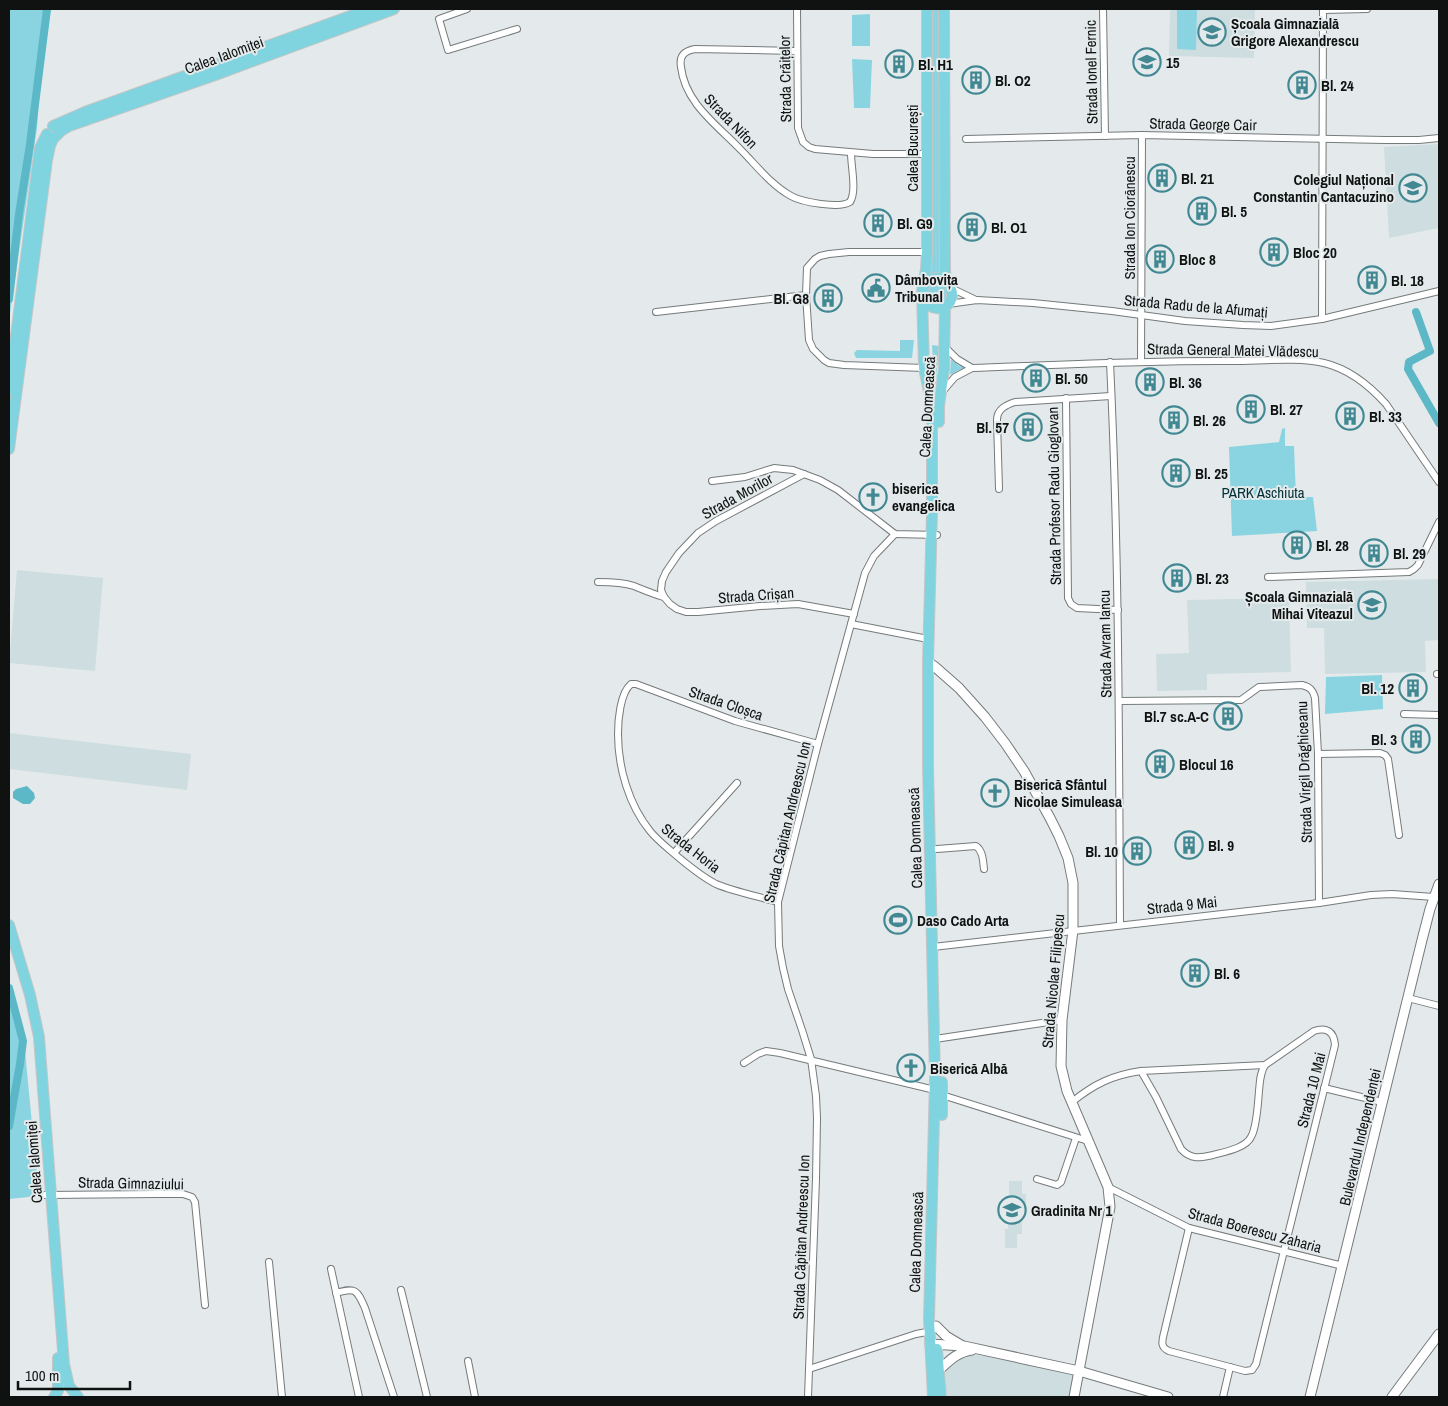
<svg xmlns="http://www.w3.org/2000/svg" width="1448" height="1406" viewBox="0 0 1448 1406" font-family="'Archivo Narrow',sans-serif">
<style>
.built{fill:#cedde0}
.green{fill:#89d4e0}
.water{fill:#5cb8c7}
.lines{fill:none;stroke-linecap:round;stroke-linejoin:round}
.canal{stroke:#5cb8c7;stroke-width:8}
.street-casing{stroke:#757a7b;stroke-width:8}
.secondary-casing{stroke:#757a7b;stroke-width:11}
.primary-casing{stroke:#c6c6c6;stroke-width:12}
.street{stroke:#fff;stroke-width:6}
.secondary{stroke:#fff;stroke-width:9}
.primary{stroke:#7fd4df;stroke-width:10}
.labels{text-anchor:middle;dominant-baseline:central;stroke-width:4;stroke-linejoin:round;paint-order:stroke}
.poi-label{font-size:15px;font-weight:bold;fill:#101212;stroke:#e4eaeb;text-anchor:start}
.street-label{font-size:15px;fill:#101212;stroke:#e4eaeb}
.park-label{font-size:15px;fill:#023137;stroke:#e4eaeb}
</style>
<rect width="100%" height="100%" fill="#e4eaeb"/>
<!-- built -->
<g class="built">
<path d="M1170,9H1255L1254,58L1169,56Z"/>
<path d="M1439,144V228L1389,238L1384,147Z"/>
<path d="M17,570L103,578L95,671L9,663Z"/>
<path d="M1438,579L1439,640L1425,641L1426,672L1325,674L1324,628H1307L1306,582Z"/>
<path d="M1289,598L1291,672L1207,674V690L1157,691L1156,654L1189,653L1187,600Z"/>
<path d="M9,733L191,754L187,790L9,769Z"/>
<path d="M1009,1181H1022V1194H1026V1215H1022V1234H1017V1248H1005V1229H1008V1220L998,1219V1206H1012V1201L1009,1200Z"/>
<path d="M965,1355H975L996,1356L1074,1372L1069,1397H947L945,1373L949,1365L955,1359Z"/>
</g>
<!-- green -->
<g class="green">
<path d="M9,9H51L40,87L37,128L9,321Z"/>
<path d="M933,9H941V275L931,276Z"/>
<path d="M1177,9H1197L1196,50L1177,49Z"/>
<path d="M870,14V46H852V15Z"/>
<path d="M852,59L872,60L870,108H854Z"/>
<circle cx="937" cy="293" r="10"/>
<path d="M900,340H914L912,358H856L854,353L857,350L900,351Z"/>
<path d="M932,345L939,346L935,395Z"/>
<path d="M951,359L958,365L966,368L959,370L950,375Z"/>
<path d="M1285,428V446H1294L1296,497H1313L1317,531L1232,536L1229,447L1279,442L1282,429Z"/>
<path d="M1382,675L1383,709L1325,714L1326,677Z"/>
<path d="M9,983L18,1014L24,1041L39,1196L9,1199Z"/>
</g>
<!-- water -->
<path class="water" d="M27,786L34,793L35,798L30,804H23L13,798V792L16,789Z"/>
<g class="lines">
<!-- canal -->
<g class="canal">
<path d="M9,299L19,214L30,144L47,9"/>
<path d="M1416,312L1430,351L1409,362L1408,369L1439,423"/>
<path d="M9,988L23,1041L20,1064L9,1126"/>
</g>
<!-- street casing -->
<g class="street-casing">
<g id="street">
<path d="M467,9L439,19L448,50L517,29"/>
<path d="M797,9L798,128L803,142L809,147L815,149L873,154H927"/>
<path d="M1103,9L1105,136"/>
<path d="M1323,10L1367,9"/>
<path d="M797,51L695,49C684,51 679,56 681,67C685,103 717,125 740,149C756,165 771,185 791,196C802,202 839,209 850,202C857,191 851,167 851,153"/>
<path d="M966,139L1142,135L1385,140H1419L1439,138"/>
<path d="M951,288L976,300"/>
<path d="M948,304L977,300L1033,303L1112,311L1185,321L1243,325L1271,326L1322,319L1439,291"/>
<path d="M656,312L806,295"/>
<path d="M1322,319L1323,9"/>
<path d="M945,347L957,359L972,368"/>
<path d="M1141,361L1142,135"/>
<path d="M1110,362C1119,549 1119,737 1120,925"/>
<path d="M924,368L844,365L829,363L824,360L813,349L809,340L806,295L807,268L815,259L820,256L829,254L849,252H927"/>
<path d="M942,392L955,377L972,368C1059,365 1146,360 1233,361C1260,361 1299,357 1324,363C1349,369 1369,385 1386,404L1439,482"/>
<path d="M1066,398L1068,598L1071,604L1077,608L1118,610"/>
<path d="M804,474L716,521L698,533L679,553L666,572L662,581L661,590L664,597L670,604L677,609L686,612H698L760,606L798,604L854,614"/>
<path d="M712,481L745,477L774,468L793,470L820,480L838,490L895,534L937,535"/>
<path d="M999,489L997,420C997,409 1006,405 1015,402L1111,396"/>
<path d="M1268,577L1409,572L1414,569L1418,565L1439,522"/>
<path d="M598,582C610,582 622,582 634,586C644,590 653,594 664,597"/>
<path d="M851,624L928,639"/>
<path d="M1437,674H1439"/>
<path d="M1119,701L1241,700L1259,687L1302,685C1310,687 1313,690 1315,698L1318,754L1319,903"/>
<path d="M1404,714L1439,715"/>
<path d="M1318,754L1380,753L1385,755L1388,759L1399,835"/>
<path d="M937,849L976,846C983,851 983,861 984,869"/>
<path d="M674,853L737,783"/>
<path d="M778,902C757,896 735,892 716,884C702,877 689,866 678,857C669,849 658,841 650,831C629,805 618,768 618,734C618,721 620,693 631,684H636L735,721L818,744"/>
<path d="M933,947L1319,903L1371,895L1392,894L1434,897"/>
<path d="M1408,998L1439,1006"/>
<path d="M935,1039L1062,1020"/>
<path d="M744,1063L758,1054L766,1051L780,1053L935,1090L942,1095L1088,1141"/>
<path d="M1141,1071L1156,1097L1181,1149C1191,1160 1200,1158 1213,1155C1224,1152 1246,1148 1251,1137C1257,1127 1258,1102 1259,1091C1260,1081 1260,1073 1265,1065"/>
<path d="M1324,1088L1382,1102"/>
<path d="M1072,1102C1094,1084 1113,1075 1141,1071L1265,1065L1314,1031C1326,1027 1334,1031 1335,1045L1256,1364L1252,1370L1245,1371L1169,1351C1160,1347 1162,1341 1164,1333L1189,1228"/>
<path d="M1037,1179L1057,1185L1061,1182L1076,1138"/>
<path d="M1108,1187L1189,1228L1343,1266"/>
<path d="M45,1195L157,1194H183L192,1197L195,1202L205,1305"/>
<path d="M269,1262L282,1397"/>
<path d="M331,1269L359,1397"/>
<path d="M401,1290L427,1397"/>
<path d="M336,1293C356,1287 357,1290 365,1308L394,1397"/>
<path d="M468,1361L475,1397"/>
<path d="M809,1369L916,1334L932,1331"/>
<path d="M808,1397L816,1179L817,1118L816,1096L811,1059L802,1030L788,989L783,968L779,946L778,902L818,744L865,573L874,556L895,534"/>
<path d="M1223,1397L1230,1367"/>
</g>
</g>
<!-- secondary casing -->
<g class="secondary-casing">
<g id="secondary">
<path d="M928,662L934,666L959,688L985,717L1005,743L1024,771L1050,818L1059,836L1068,858L1073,883V930L1062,1020L1061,1066L1067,1091L1108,1187L1110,1207L1074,1397"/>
<path d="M936,1326L946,1336L961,1345"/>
<path d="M930,1344L964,1346L1079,1371L1168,1397"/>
<path d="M938,1371C949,1361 957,1352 972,1350"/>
<path d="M1310,1397L1422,940L1430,909L1439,884"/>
<path d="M1392,1397L1439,1334"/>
</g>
</g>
<!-- primary casing -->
<g class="primary-casing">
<g id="primary">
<path d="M927,9V252L926,269L922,292L924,368L932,406V512L928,662V767L935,1078L929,1319L933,1397"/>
<path d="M944,9L945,270L946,281"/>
<path d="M53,126L85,112L370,9"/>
<path d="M923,288C940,258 969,303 939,308C932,309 927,305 923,299"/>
<path d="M9,390L40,148L47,134"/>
<path d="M939,422V406L944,369L945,306"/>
<path d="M9,449L47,160L50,146L53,139L61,131L69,126L218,74L394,9"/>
<path d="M9,925L30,995L39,1037L64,1364L69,1386L78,1397"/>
<path d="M942,1115V1082"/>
<path d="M937,1349L941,1397"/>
<path d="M54,1397L58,1391V1358"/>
</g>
</g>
<!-- street -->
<use href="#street" class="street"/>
<!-- secondary -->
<use href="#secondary" class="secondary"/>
<!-- primary -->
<use href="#primary" class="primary"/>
</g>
<!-- icons -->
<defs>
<g id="school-ring" transform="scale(1.4375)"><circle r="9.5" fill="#e4eaeb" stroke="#428893" stroke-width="1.5"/><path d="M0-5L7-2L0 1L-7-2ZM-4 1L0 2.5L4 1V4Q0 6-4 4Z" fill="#428893"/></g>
<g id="building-ring" transform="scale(1.4375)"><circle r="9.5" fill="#e4eaeb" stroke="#428893" stroke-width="1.5"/><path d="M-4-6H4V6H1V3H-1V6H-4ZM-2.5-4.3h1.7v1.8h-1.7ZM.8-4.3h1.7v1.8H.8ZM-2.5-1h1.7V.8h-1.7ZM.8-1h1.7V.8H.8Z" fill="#428893"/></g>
<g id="civic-ring" transform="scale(1.4375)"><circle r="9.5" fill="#e4eaeb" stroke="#428893" stroke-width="1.5"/><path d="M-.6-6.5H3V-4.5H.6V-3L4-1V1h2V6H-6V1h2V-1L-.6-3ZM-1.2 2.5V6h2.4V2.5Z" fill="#428893"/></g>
<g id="church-ring" transform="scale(1.4375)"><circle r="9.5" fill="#e4eaeb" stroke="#428893" stroke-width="1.5"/><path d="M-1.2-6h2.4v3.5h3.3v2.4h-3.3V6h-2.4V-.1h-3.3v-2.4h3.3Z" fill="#428893"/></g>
<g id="stadium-ring" transform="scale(1.4375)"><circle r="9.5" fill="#e4eaeb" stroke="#428893" stroke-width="1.5"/><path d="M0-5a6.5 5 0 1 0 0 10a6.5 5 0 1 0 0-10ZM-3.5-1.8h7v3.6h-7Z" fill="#428893"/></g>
</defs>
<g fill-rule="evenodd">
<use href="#school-ring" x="1212" y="32"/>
<use href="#school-ring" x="1147" y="62"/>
<use href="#building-ring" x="899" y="64"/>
<use href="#building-ring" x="976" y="80"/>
<use href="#building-ring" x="1302" y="85"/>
<use href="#building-ring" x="1162" y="178"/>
<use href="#school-ring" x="1413" y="188"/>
<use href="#building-ring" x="1202" y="211"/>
<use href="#building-ring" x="878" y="223"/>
<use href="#building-ring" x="972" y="227"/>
<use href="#building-ring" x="1274" y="252"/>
<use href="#building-ring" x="1160" y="259"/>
<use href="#building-ring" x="1372" y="280"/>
<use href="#civic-ring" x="876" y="288"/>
<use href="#building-ring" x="828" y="298"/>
<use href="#building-ring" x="1036" y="378"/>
<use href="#building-ring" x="1150" y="382"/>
<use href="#building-ring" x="1251" y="409"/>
<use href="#building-ring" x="1350" y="416"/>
<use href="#building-ring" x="1174" y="420"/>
<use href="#building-ring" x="1028" y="427"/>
<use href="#building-ring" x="1176" y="473"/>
<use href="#church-ring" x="873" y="497"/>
<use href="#building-ring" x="1297" y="545"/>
<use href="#building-ring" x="1374" y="553"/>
<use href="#building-ring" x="1177" y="578"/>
<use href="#school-ring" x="1372" y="605"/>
<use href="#building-ring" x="1413" y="688"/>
<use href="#building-ring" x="1228" y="716"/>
<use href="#building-ring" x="1416" y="739"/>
<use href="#building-ring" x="1160" y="764"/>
<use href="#church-ring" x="995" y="793"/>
<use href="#building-ring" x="1189" y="845"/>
<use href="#building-ring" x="1137" y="851"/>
<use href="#stadium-ring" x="898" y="920"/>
<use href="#building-ring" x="1195" y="973"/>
<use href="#church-ring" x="911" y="1068"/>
<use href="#school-ring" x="1012" y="1210"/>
</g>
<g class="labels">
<!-- poi labels -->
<g class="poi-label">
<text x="1231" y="23">Școala Gimnazială<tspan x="1231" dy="17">Grigore Alexandrescu</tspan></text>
<text x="1166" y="62">15</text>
<text x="918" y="64">Bl. H1</text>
<text x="995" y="80">Bl. O2</text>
<text x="1321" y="85">Bl. 24</text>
<text x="1181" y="178">Bl. 21</text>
<text x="1394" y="179" text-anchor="end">Colegiul Național<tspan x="1394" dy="17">Constantin Cantacuzino</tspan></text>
<text x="1221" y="211">Bl. 5</text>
<text x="897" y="223">Bl. G9</text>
<text x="991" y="227">Bl. O1</text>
<text x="1293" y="252">Bloc 20</text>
<text x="1179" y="259">Bloc 8</text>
<text x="895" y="279">Dâmbovița<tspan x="895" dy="17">Tribunal</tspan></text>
<text x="1391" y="280">Bl. 18</text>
<text x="809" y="298" text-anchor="end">Bl. G8</text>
<text x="1055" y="378">Bl. 50</text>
<text x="1169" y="382">Bl. 36</text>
<text x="1270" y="409">Bl. 27</text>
<text x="1369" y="416">Bl. 33</text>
<text x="1193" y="420">Bl. 26</text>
<text x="1009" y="427" text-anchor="end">Bl. 57</text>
<text x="1195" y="473">Bl. 25</text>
<text x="892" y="488">biserica<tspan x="892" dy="17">evangelica</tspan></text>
<text x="1316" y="545">Bl. 28</text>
<text x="1393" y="553">Bl. 29</text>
<text x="1196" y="578">Bl. 23</text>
<text x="1353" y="596" text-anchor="end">Școala Gimnazială<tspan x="1353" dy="17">Mihai Viteazul</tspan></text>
<text x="1394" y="688" text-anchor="end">Bl. 12</text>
<text x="1209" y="716" text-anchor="end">Bl.7 sc.A-C</text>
<text x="1397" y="739" text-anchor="end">Bl. 3</text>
<text x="1179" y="764">Blocul 16</text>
<text x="1014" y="784">Biserică Sfântul<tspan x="1014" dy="17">Nicolae Simuleasa</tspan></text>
<text x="1208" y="845">Bl. 9</text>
<text x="1118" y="851" text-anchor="end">Bl. 10</text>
<text x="917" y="920">Daso Cado Arta</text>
<text x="1214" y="973">Bl. 6</text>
<text x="930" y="1068">Biserică Albă</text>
<text x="1031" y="1210">Gradinita Nr 1</text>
</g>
<!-- street labels -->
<g class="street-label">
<text transform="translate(224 55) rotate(-20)">Calea Ialomiței</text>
<text transform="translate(1091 72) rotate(-91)">Strada Ionel Fernic</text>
<text transform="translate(785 79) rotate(-91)">Strada Crăițelor</text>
<text transform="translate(731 121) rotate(46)">Strada Nifon</text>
<text transform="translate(1203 124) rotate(1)">Strada George Cair</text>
<text transform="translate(912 148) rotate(-90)">Calea București</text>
<text transform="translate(1129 218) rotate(-90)">Strada Ion Ciorănescu</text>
<text transform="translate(1196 306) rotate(5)">Strada Radu de la Afumați</text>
<text transform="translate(1233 350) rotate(1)">Strada General Matei Vlădescu</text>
<text transform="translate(927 407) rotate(-87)">Calea Domnească</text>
<text transform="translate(737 496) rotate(-29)">Strada Morilor</text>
<text transform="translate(1054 496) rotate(-91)">Strada Profesor Radu Gioglovan</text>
<text transform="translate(756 595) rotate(-4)">Strada Crișan</text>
<text transform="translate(1105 644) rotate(-91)">Strada Avram Iancu</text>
<text transform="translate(726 703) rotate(19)">Strada Cloșca</text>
<text transform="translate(1304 772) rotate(-92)">Strada Virgil Drăghiceanu</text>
<text transform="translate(787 822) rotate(-77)">Strada Căpitan Andreescu Ion</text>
<text transform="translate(915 838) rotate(-92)">Calea Domnească</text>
<text transform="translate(691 848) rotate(38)">Strada Horia</text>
<text transform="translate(1182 905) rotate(-6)">Strada 9 Mai</text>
<text transform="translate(1053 981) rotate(-85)">Strada Nicolae Filipescu</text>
<text transform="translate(1311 1090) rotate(-76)">Strada 10 Mai</text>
<text transform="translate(1360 1137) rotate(-77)">Bulevardul Independenței</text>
<text transform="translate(34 1162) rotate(-94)">Calea Ialomiței</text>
<text transform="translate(131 1183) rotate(1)">Strada Gimnaziului</text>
<text transform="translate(1255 1230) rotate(15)">Strada Boerescu Zaharia</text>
<text transform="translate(801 1237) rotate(-88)">Strada Căpitan Andreescu Ion</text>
<text transform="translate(916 1242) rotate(-88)">Calea Domnească</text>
</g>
<!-- park labels -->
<g class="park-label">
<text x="1263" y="492">PARK Aschiuta</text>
</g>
</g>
<!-- border -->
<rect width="1448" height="1406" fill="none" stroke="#101212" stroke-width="20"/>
<!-- scale -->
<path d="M18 1381v8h112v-8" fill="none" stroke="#101212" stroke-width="2.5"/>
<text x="25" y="1381" font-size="15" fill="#101212" stroke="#e4eaeb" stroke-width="4" paint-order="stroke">100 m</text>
</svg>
